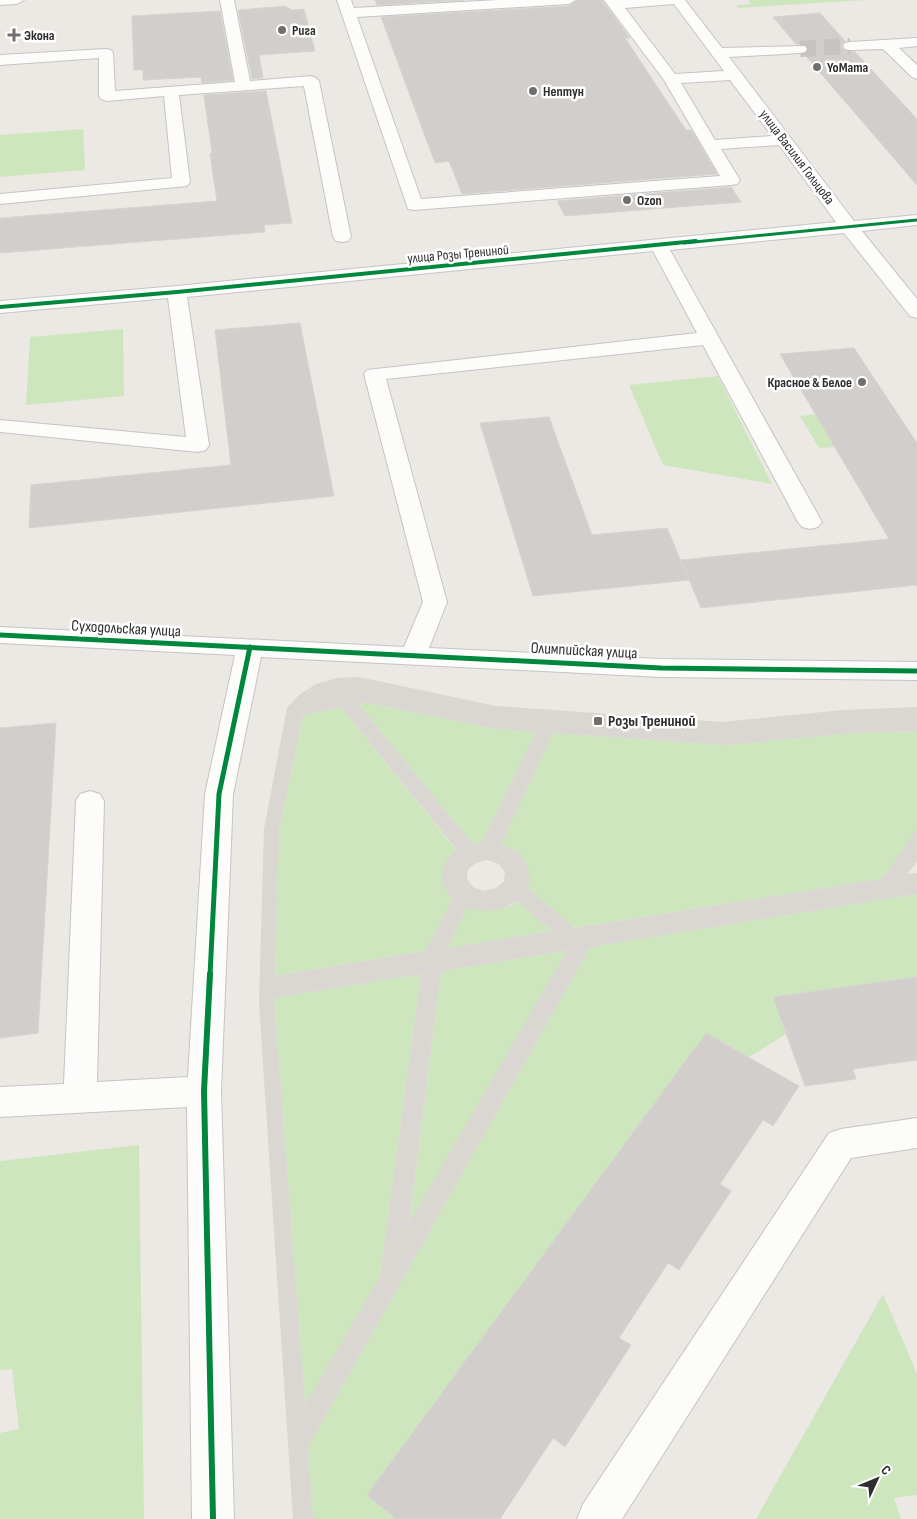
<svg xmlns="http://www.w3.org/2000/svg" width="917" height="1519" viewBox="0 0 917 1519" font-family="'Sofia Sans Condensed',sans-serif">
<style>
.green{fill:#cee6be}
.plaza{fill:#dad6d2;fill-rule:evenodd}
.building{fill:#d1cecb;stroke:#d7d4d0}
.lines{fill:none;stroke-linecap:round;stroke-linejoin:round}
.minor-tunnel{stroke:#c6c3c0;stroke-width:16;stroke-dasharray:16 8;stroke-linecap:butt}
.minor-casing{stroke:#c5c4c5;stroke-width:2}
.minor{fill:#fcfcfb;fill-rule:evenodd}
.cycleway-far3-casing{stroke:#fff;stroke-width:5}
.cycleway-far2-casing{stroke:#fff;stroke-width:6}
.cycleway-far1-casing{stroke:#fff;stroke-width:8}
.cycleway-casing{stroke:#fff;stroke-width:9}
.cycleway-far3{stroke:#00873e;stroke-width:3}
.cycleway-far2{stroke:#00873e;stroke-width:4}
.cycleway-far1{stroke:#00873e;stroke-width:5}
.cycleway{stroke:#00873e;stroke-width:6}
.poi-dot{fill:#706f6e;stroke:#fff;stroke-width:2}
.labels{text-anchor:middle;dominant-baseline:central;stroke-width:5;stroke-linejoin:round;paint-order:stroke}
.far-poi-label{font-size:14px;font-weight:bold;fill:#2e2e2e;stroke:#fff;text-anchor:start}
.far-street-label{font-size:14px;fill:#2e2e2e;stroke:#fff}
.street-label{font-size:16px;fill:#2e2e2e;stroke:#fff}
.poi-label{font-size:16px;font-weight:bold;fill:#2e2e2e;stroke:#fff;text-anchor:start}
</style>
<rect width="100%" height="100%" fill="#ece8e4"/>
<!-- green -->
<g class="green">
<path d="M748,0H865L738,8L736,5L751,4Z"/>
<path d="M83,129L85,170L0,177V135Z"/>
<path d="M123,329L124,396L26,405L30,337Z"/>
<path d="M718,376L772,484L663,465L629,385Z"/>
<path d="M817,414L836,447L819,448L800,416Z"/>
<path d="M365,702L490,728L536,732L482,842L472,843L359,705Z"/>
<path d="M341,707L456,850C441,865 440,881 452,899L425,951L275,976L279,829L303,715Z"/>
<path d="M917,731V829L882,879L573,928L527,888L530,878L501,844L553,733L726,745L852,733Z"/>
<path d="M917,894V977L773,997L786,1034L749,1057L706,1033L368,1495L396,1519H313L308,1447L590,947Z"/>
<path d="M517,901L552,931L447,948L467,907C485,911 502,912 517,901Z"/>
<path d="M567,951L409,1225L441,971Z"/>
<path d="M421,974L380,1276L305,1406L274,998Z"/>
<path d="M139,1145L144,1519H0V1433L19,1429L12,1369L0,1370V1161Z"/>
<path d="M883,1294L917,1374V1495L894,1498L901,1519H756Z"/>
</g>
<!-- plaza -->
<path class="plaza" d="M359,677L496,706L722,722L843,710L917,707V731L852,733L726,745L553,733L501,844L519,853L527,865L530,878L528,888L574,928L882,879L917,829V861L908,874L917,873V894L590,947L308,1447L313,1519H293L259,1003L264,829L287,708L299,695L316,684L337,678ZM365,702L490,728L536,732L482,842L472,843L359,705ZM341,707L456,849L446,860L441,873L443,886L452,899L425,951L275,976L279,829L303,715ZM487,860L499,864L505,872L504,881L496,888L484,891L473,887L467,879L468,869L476,863ZM517,901L552,931L447,948L467,908L483,911L501,909ZM566,951V952L409,1223L441,971ZM421,974L380,1276L305,1405L274,998Z"/>
<!-- building -->
<g class="building">
<path d="M375,0H464L377,5Z"/>
<path d="M578,0H602L630,38H625L686,130H691L717,174L462,194L449,161L435,163L381,17L569,6Z"/>
<path d="M285,6L292,10L304,9L315,51L259,55L263,78L252,79L238,10Z"/>
<path d="M220,11L233,80L202,83L201,77L143,80V70H134L132,16Z"/>
<path d="M820,13L845,41L841,45L843,50L855,52L917,119V185L804,54L809,50L807,45L796,44L773,17Z"/>
<path d="M266,91L292,223L264,225L265,232L0,253V218L217,201L210,154L212,153L204,95Z"/>
<path d="M731,187L741,202L565,216L557,201Z"/>
<path d="M300,323L334,496L29,528L31,485L231,465L215,330Z"/>
<path d="M854,348L917,443V587L916,585L701,608L681,560L889,539L780,354Z"/>
<path d="M549,417L592,535L667,528L689,580L533,596L480,423Z"/>
<path d="M56,723L38,1033L0,1038V728Z"/>
<path d="M917,977V1060L853,1069L856,1079L805,1086L773,997Z"/>
<path d="M706,1033L799,1086L773,1126L763,1120L720,1184L731,1191L679,1270L668,1263L619,1338L631,1345L565,1447L553,1438L500,1519H396L367,1495Z"/>
</g>
<g class="lines">
<!-- minor-tunnel -->
<path class="minor-tunnel" d="M800,49L850,46"/>
<!-- minor casing -->
<g class="minor-casing">
<g id="minor">
<path d="M0,0H24L17,4L0,5Z"/>
<path d="M220,0H234L250,81L311,76L316,78L319,81L351,237L348,241L342,242L336,241L333,237L304,86L179,95L190,182L187,186L0,204V194L172,178L164,96L107,101L101,99L99,96V58L0,65V55L106,49L111,50L113,53L115,91L235,82Z"/>
<path d="M337,0H351L354,8L498,0H576L569,4L357,17L421,199L720,176L664,80L604,0H685L722,48L805,46L807,49L805,52L800,53L729,57L854,221L917,215V225L862,231L917,299V318L910,316L844,233L670,250L822,522L818,527L810,529L802,527L798,522L703,345L386,379L447,602L429,648L661,659L917,662V680L661,677L261,657L233,794L221,1091L234,1519H192L187,1107L0,1117V1087L64,1084L76,801L80,794L90,791L100,794L104,801L97,1082L188,1077L205,794L235,655L0,643V627L404,647L423,602L364,374L367,370L697,333L653,251L187,297L209,445L206,450L198,452L0,432V420L186,437L168,298L0,313V301L177,286L836,222L779,145L721,149L740,180L737,184L731,185L414,210L408,209ZM674,4L724,71L675,74L625,8ZM730,80L772,136L715,140L681,83Z"/>
<path d="M917,38V46L899,48L917,65V79L912,77L883,49L850,50L845,49L843,46L845,43L850,42Z"/>
<path d="M917,1118V1148L851,1158L622,1519H577L583,1504L829,1133L841,1129Z"/>
</g>
</g>
<!-- minor -->
<use href="#minor" class="minor"/>
<!-- cycleway-far3 casing -->
<g class="cycleway-far3-casing">
<path id="cycleway-far3" d="M684,243L917,220"/>
</g>
<!-- cycleway-far2 casing -->
<g class="cycleway-far2-casing">
<path id="cycleway-far2" d="M0,307L177,292L696,241"/>
</g>
<!-- cycleway-far1 casing -->
<g class="cycleway-far1-casing">
<g id="cycleway-far1">
<path d="M0,635L661,668L917,671"/>
<path d="M210,975L219,794L250,647"/>
</g>
</g>
<!-- cycleway casing -->
<g class="cycleway-casing">
<path id="cycleway" d="M210,974L204,1091L213,1519"/>
</g>
<!-- cycleway-far3 -->
<use href="#cycleway-far3" class="cycleway-far3"/>
<!-- cycleway-far2 -->
<use href="#cycleway-far2" class="cycleway-far2"/>
<!-- cycleway-far1 -->
<use href="#cycleway-far1" class="cycleway-far1"/>
<!-- cycleway -->
<use href="#cycleway" class="cycleway"/>
</g>
<!-- markers -->
<g class="poi-dot">
<circle cx="282" cy="30" r="5"/>
<path d="M11.5 27.5h5v5h5v5h-5v5h-5v-5h-5v-5h5z"/>
<circle cx="817" cy="67" r="5"/>
<circle cx="533" cy="91" r="5"/>
<circle cx="627" cy="200" r="5"/>
<circle cx="862" cy="382" r="5"/>
<rect x="593" y="716" width="10" height="10" rx="2.5"/>
</g>
<g class="labels">
<!-- far-poi labels -->
<g class="far-poi-label">
<text x="292" y="30">Рига</text>
<text x="24" y="35">Экона</text>
<text x="827" y="67">YoMama</text>
<text x="543" y="91">Нептун</text>
<text x="637" y="200">Ozon</text>
<text x="852" y="382" text-anchor="end">Красное &amp; Белое</text>
</g>
<!-- far-street labels -->
<g class="far-street-label">
<text transform="translate(797 157) rotate(53)">улица Василия Гольцова</text>
<text transform="translate(458 254) rotate(-5)">улица Розы Трениной</text>
</g>
<!-- street labels -->
<g class="street-label">
<text transform="translate(126 629) rotate(3)">Суходольская улица</text>
<text transform="translate(584 651) rotate(3)">Олимпийская улица</text>
</g>
<!-- poi labels -->
<g class="poi-label">
<text x="608" y="721">Розы Трениной</text>
</g>
</g>
<!-- north arrow -->
<g transform="translate(877 1479) rotate(46)" stroke="#ffffff" stroke-width="4" paint-order="stroke">
<path d="M0-4L9 19L0 12L-9 19Z" fill="#2e2e2e"/>
<text y="-8" font-size="14" font-weight="bold" text-anchor="middle" fill="#2e2e2e">С</text>
</g>
</svg>
